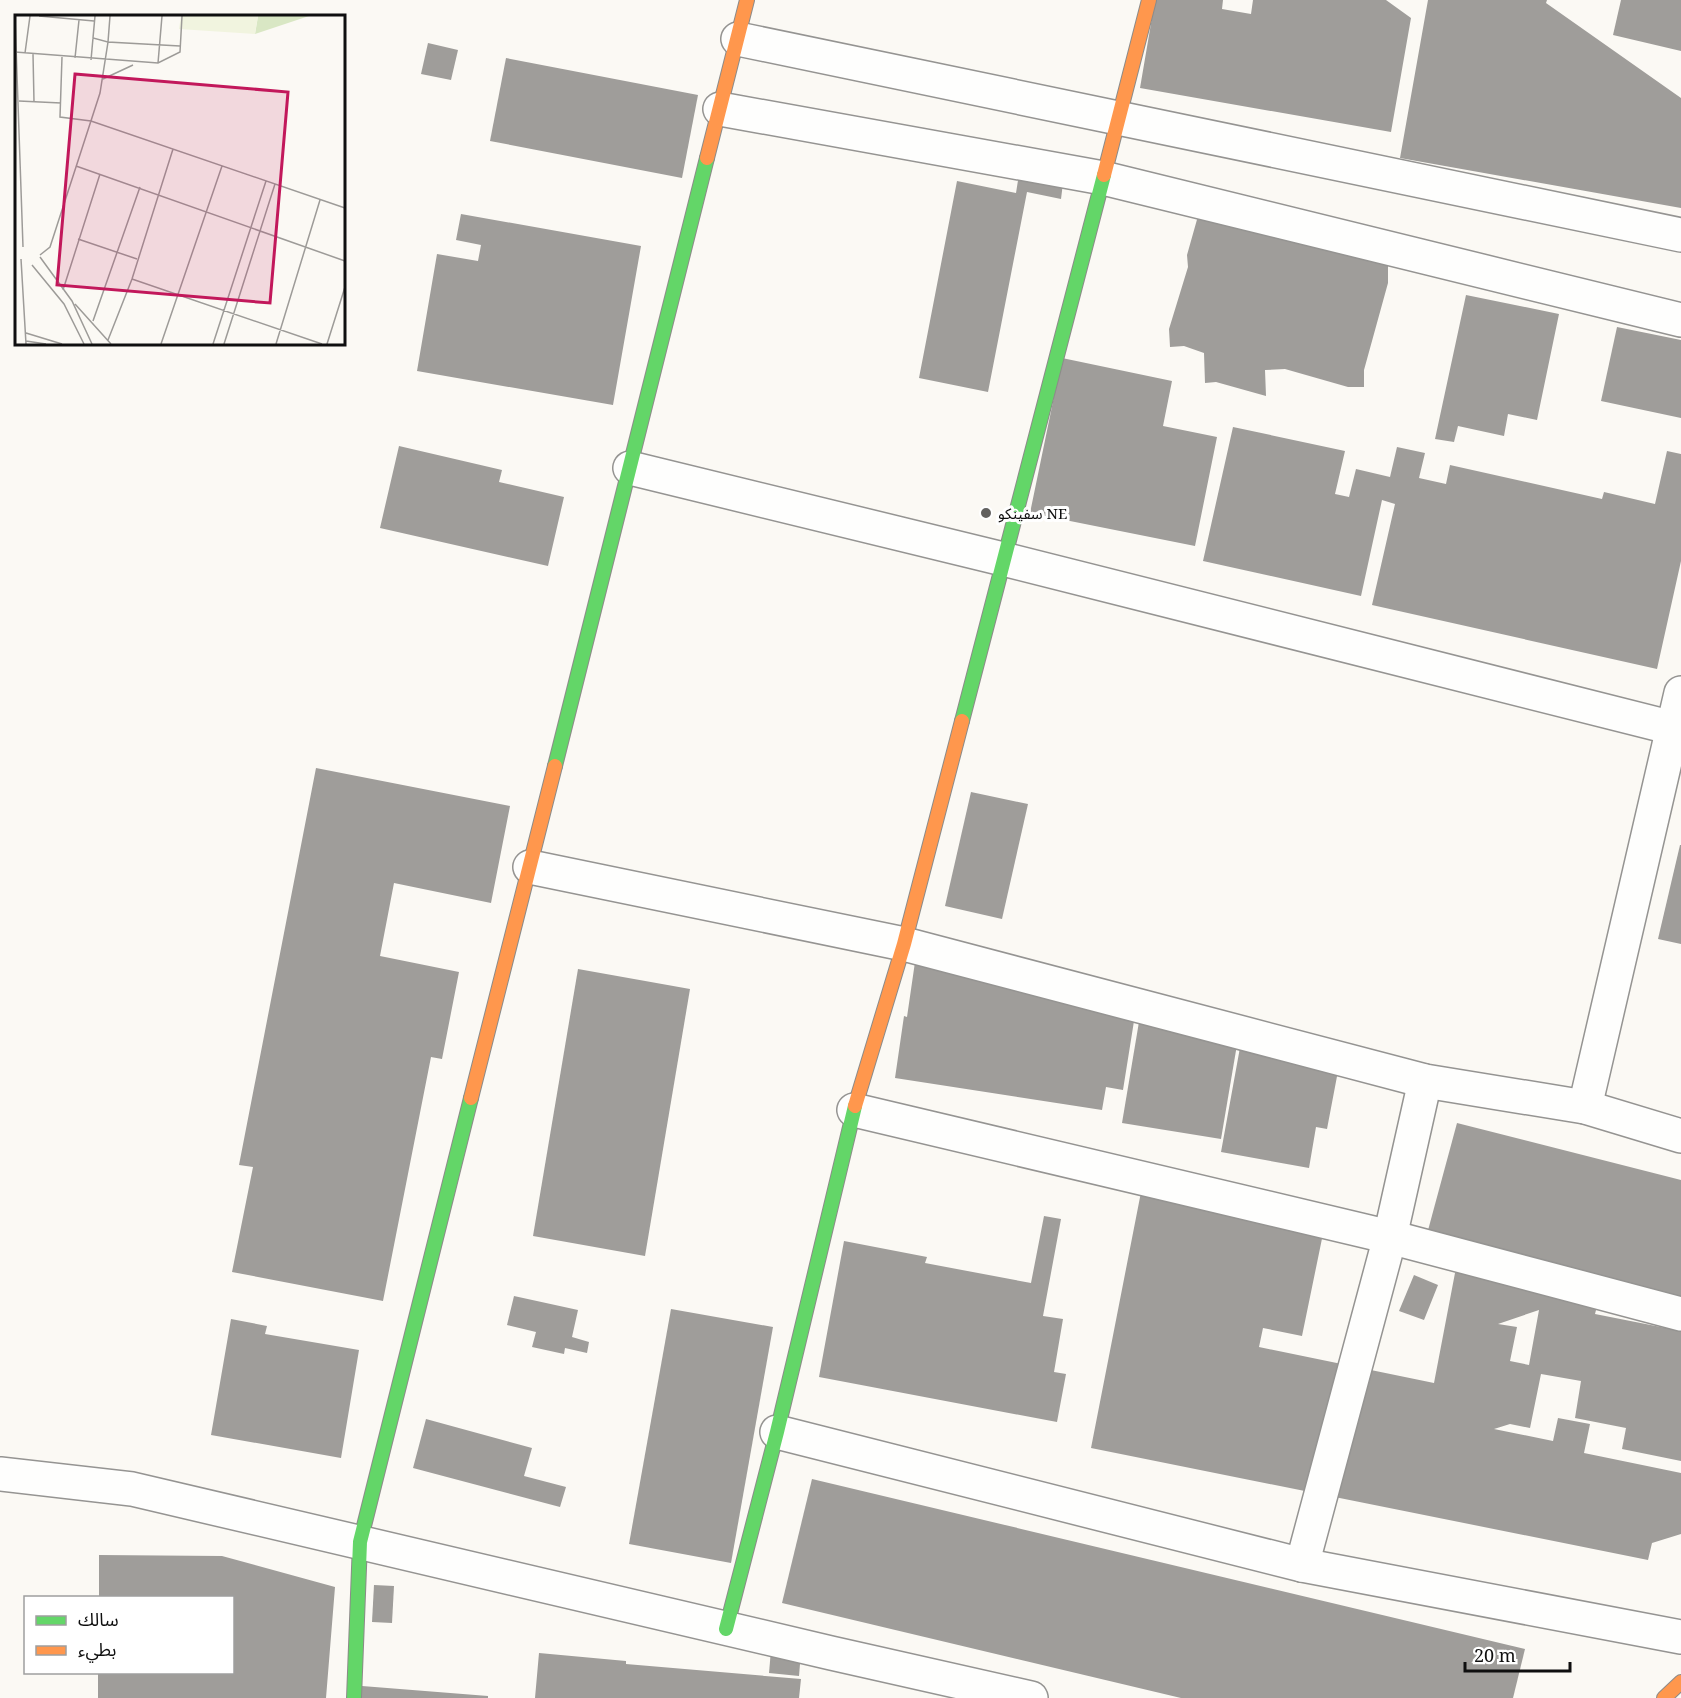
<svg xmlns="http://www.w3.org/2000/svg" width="1681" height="1698" viewBox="0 0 1681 1698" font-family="'Noto Serif','Noto Sans Arabic',serif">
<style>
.building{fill:#9f9d9a;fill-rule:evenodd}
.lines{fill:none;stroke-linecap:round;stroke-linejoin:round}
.street-casing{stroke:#959492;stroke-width:36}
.fast-casing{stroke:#8c8b89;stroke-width:16}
.slow-casing{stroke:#8c8b89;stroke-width:16}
.street{stroke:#fefefd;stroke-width:33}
.fast{stroke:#63d668;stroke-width:14}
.slow{stroke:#ff974d;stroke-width:14}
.poi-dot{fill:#62615f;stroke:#fff;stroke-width:2}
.labels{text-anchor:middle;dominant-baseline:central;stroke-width:6;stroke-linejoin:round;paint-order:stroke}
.poi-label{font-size:15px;fill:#0f0f0f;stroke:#fff;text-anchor:start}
.inset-road{fill:none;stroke:#9d9b98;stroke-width:1.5}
.view{fill:#c2185b;fill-opacity:0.15;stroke:#c2185b;stroke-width:3}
.inset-edge{fill:none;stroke:#0f0f0f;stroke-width:3}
</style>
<rect width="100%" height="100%" fill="#fbf9f4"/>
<!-- building -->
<g class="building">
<path d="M1155,0H1223L1222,9L1251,14L1253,0H1386L1411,18L1391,132L1140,88Z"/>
<path d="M1428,0H1547L1546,3L1681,98V208L1400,158Z"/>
<path d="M1621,0H1681V51L1613,35Z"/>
<path d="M428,43L458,50L451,80L421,74Z"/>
<path d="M506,58L698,95L682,178L490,141Z"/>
<path d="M1019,174L1063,183L1061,199L1027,192L988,392L919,378L957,181L1016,193Z"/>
<path d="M461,214L641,246L613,405L417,371L437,254L478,261L481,245L456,240Z"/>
<path d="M1198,216L1388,265V283L1364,370V387H1348L1285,369L1265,370L1266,396L1216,382L1205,383L1204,353L1184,346L1170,347L1169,329L1188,267L1187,255Z"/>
<path d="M1466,295L1559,314L1537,420L1508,414L1504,436L1458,426L1454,442L1435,439Z"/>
<path d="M1617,327L1681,340V418L1601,401Z"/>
<path d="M1062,358L1172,381L1163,426L1217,437L1195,546L1030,513Z"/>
<path d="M1233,427L1345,451L1335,494L1349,497L1356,469L1390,477L1397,447L1425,453L1419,478L1446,484L1450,465L1602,499L1604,492L1655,504L1667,451L1681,454V561L1657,669L1372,605L1395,504L1382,500L1361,596L1203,561Z"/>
<path d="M399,446L502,470L499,482L564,497L548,566L380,528Z"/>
<path d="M316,768L510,806L491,903L394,883L380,956L459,972L442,1059L431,1057L383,1301L232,1272L253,1167L239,1165Z"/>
<path d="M971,792L1028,804L1002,919L945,906Z"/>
<path d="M1680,845H1681V944L1658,939Z"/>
<path d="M915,962L1138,996L1123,1090L1106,1087L1102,1110L895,1078L904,1016L907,1017Z"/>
<path d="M578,969L690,989L645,1256L533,1236Z"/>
<path d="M1142,1004L1241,1021L1221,1139L1122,1123Z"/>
<path d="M1243,1031L1342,1050L1327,1129L1316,1127L1309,1168L1221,1152Z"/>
<path d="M1457,1123L1681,1180V1299L1427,1234Z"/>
<path d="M1142,1187L1325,1224L1302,1336L1263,1328L1259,1347L1434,1383L1455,1273L1461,1271L1598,1302L1595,1314L1681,1331V1461L1622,1449L1626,1428L1575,1418L1581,1381L1541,1374L1530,1428L1510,1424L1494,1429L1553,1441L1558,1418L1590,1424L1584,1453L1681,1473V1534L1652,1543L1648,1560L1091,1448ZM1539,1310L1529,1365L1510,1361L1517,1327L1498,1324Z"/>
<path d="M1044,1216L1061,1219L1043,1316L1063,1319L1054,1372L1066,1374L1057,1422L819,1377L844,1241L927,1257L925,1263L1031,1283Z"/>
<path d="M1414,1275L1438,1285L1424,1320L1399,1311Z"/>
<path d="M514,1296L578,1310L572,1337L589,1342L587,1353L565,1348L564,1354L532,1347L536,1332L507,1325Z"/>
<path d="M671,1309L773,1327L731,1563L629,1544Z"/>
<path d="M231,1319L267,1326L265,1334L359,1350L341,1458L211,1435Z"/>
<path d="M426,1419L532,1448L524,1476L566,1487L560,1507L413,1468Z"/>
<path d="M812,1479L1525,1649L1513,1698H1181L782,1603Z"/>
<path d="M99,1555L222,1556L335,1587L326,1698H98V1672H232V1598H99Z"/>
<path d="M374,1585L394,1586L392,1623L372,1622Z"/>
<path d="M771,1650L801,1652L799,1676L769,1673Z"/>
<path d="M539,1653L626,1661V1664L801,1679L799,1698H535Z"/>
<path d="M362,1686L488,1696V1698H361Z"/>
</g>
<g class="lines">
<!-- street casing -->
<g class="street-casing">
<g id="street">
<path d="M738,39L1681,235"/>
<path d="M720,109L1103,178L1681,320"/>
<path d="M630,468L1003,559L1681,730"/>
<path d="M530,867L904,944L1425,1081L1585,1107L1681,1136"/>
<path d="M1585,1107L1681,693"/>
<path d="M854,1110L1390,1237L1681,1314"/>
<path d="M777,1432L1302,1565L1681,1637"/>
<path d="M0,1474L132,1489L831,1653L1031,1698"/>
<path d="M1302,1565L1390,1237L1425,1081"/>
</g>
</g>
<!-- fast casing -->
<g class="fast-casing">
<g id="fast">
<path d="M962,721L1104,175"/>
<path d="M555,766L707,158"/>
<path d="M726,1629L777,1432L855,1106"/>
<path d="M354,1698L360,1542L471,1098"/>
</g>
</g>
<!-- slow casing -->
<g class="slow-casing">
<g id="slow">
<path d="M707,158L747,0"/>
<path d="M1104,175L1149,0"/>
<path d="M471,1098L555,766"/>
<path d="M855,1106L904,944L962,721"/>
<path d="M1664,1698L1681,1682"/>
</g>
</g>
<!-- street -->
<use href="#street" class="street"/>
<!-- fast -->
<use href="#fast" class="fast"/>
<!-- slow -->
<use href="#slow" class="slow"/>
</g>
<!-- markers -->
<circle class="poi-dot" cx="986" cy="513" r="6"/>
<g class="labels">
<!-- poi labels -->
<g class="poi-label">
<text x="998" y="513">سفينكو NE</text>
</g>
</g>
<!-- overview -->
<g transform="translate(15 15)">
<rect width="330" height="330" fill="#fbf9f4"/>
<path d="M243,1H294L240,19Z" fill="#d9e7c4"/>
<path d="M166,1H243L240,19L164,14Z" fill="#f1f4df"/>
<path class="inset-road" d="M24,1L79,6M95,1L93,27L165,31M0,2L8,232M0,37L143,48L165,37L167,1M10,38L15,1M18,39L19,87M47,42L45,102L76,106L330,193M60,43L64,5M76,45L78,23M143,48L147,1M88,64L118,50M4,86L46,88M61,151L330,246M63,224L122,244M25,240L35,232L85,78L93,27L78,23L80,1M25,242L57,286L77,329M6,244L11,329M17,250L49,289L69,329M117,264L307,329M48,275L85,159M60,289L96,329M78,306L125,172M11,318L47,329M93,325L117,264L158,134M11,326L31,329M146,329L207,151M198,329L251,166M209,329L260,169M261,329L305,185M312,329L330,272"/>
<path class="view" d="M60,59L273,77L255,288L42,270Z"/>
<rect width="330" height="330" class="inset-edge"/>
</g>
<!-- legend -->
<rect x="24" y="1596" width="210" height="78" fill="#ffffff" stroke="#9f9f9f" stroke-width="1.5"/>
<rect x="36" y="1616" width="30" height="9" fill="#63d668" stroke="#9f9f9f" stroke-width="1.5"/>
<text x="78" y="1626" font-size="18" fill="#0f0f0f">سالك</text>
<rect x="36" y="1646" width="30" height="9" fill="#ff974d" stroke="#9f9f9f" stroke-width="1.5"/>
<text x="78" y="1656" font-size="18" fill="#0f0f0f">بطيء</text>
<!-- scale -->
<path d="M1465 1662v9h105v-9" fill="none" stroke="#0f0f0f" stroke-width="3"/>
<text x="1474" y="1662" font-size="18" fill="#0f0f0f" stroke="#ffffff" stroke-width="4.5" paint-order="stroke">20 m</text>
</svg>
